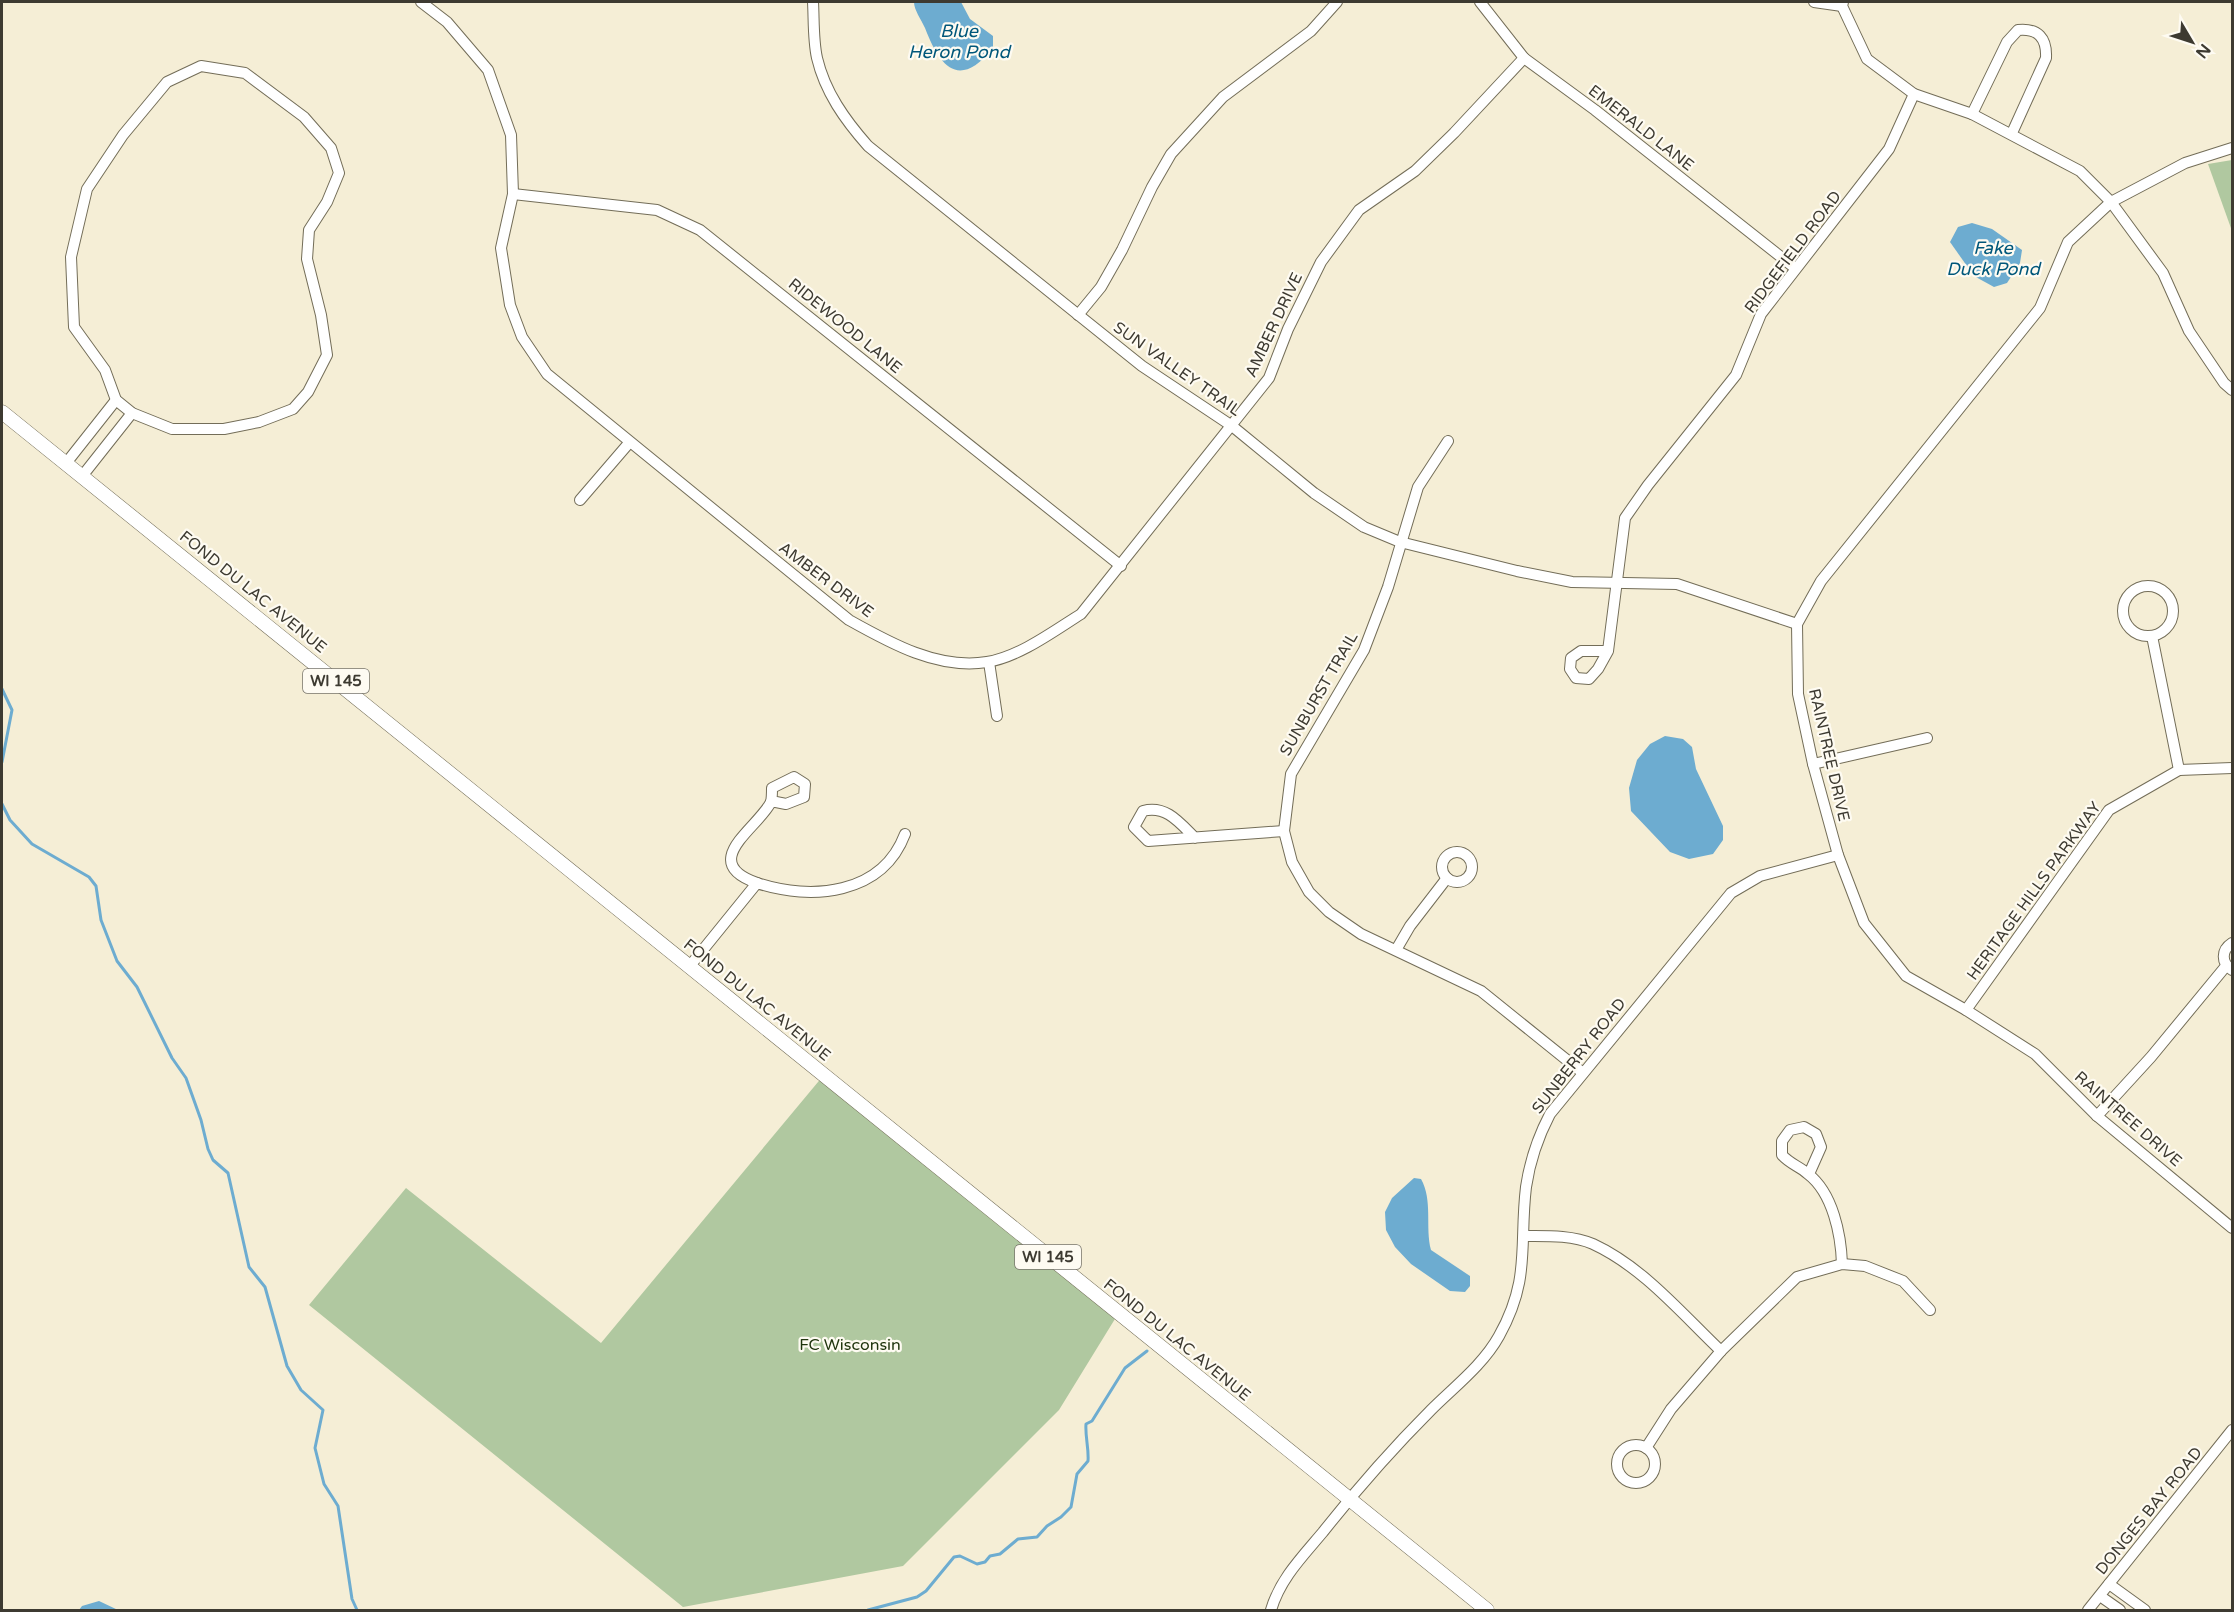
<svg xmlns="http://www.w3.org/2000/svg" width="2234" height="1612" viewBox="0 0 2234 1612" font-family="'Varela Round',sans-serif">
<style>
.green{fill:#b0c8a0}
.water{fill:#6dacd0}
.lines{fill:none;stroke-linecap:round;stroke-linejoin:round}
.stream{stroke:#6dacd0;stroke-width:3}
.minor-casing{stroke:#736d58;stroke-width:12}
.major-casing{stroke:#736d58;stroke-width:15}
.minor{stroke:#fff;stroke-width:10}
.major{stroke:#fff;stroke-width:14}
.labels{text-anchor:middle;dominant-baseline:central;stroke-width:4.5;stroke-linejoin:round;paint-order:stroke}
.shield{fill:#fefbf2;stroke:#77746b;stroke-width:1.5}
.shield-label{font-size:15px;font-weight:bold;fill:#3d3a31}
.street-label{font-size:16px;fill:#3d3a31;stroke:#fefbf2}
.park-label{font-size:16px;fill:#20350e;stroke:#fefbf2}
.water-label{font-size:18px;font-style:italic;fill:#00577a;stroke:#fefbf2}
</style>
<rect width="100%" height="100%" fill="#f5eed6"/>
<!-- green -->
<g class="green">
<path d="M2232,160V231L2208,164Z"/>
<path d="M823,1076L1118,1314L1059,1410L903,1566L683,1607L309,1305L406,1188L601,1343Z"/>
</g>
<!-- water -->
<g class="water">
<path d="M914,2H961L970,19L993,36V48C959,90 940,67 925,28C921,19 914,10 914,2Z"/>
<path d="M1972,223L1992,229L2022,250L2020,263L2007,283L1994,287L1974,276L1950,242L1958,227Z"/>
<path d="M1665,736L1683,739L1692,747L1696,769L1723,826V840L1713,854L1689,859L1670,852L1631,811L1629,788L1637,760L1650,744Z"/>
<path d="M1414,1178L1421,1179C1433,1200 1425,1227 1431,1250L1470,1276V1286L1465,1292L1450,1291L1411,1264L1395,1247L1386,1230L1385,1212L1392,1198Z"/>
<path d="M99,1601L118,1610H79L82,1606Z"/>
</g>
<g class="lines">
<!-- stream -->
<g class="stream">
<path d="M2,689L12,710L2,762"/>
<path d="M2,804L10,820L32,844L89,877L96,886L101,920L117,961L137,987L172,1058L186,1078L201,1120L208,1149L213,1160L228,1173L249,1267L265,1287L287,1366L301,1390L323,1410L315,1448L324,1484L338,1506L352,1599L357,1610"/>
<path d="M868,1610L917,1597L926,1591L954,1557L960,1556L977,1564L985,1562L990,1556L1000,1554L1018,1539L1037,1537L1047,1526L1061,1517L1071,1507L1077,1474L1088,1461C1089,1448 1085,1437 1086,1424L1092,1421L1125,1368L1147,1351"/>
</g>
<!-- minor casing -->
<g class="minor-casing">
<g id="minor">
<path d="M421,2L447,22L488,70L511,135L513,194L501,248L510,305L522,337L547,374L849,620C890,643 938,670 987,662C1019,657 1054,631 1081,614L1269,378L1288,329L1321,262L1359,210L1415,171L1454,133L1524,58"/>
<path d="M813,2C814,19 813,40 817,58C825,92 845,120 868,146L1142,366L1232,426L1314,493L1364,527L1400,542L1517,571L1572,582L1677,584L1797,624"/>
<path d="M1480,2L1524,58L1595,110L1795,268"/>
<path d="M1814,2L1842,6"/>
<path d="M1843,2L1842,6L1867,59L1914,94L1972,114L2080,171L2111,202L2163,273L2189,331L2224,383L2232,390"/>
<path d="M201,66L245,73L304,117L331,148L339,173L327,202L309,230L307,259L321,315L327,355L308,392L293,409L259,422L224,429H172L132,413L116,400L105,370L74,327L71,257L87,189L123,135L167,82Z"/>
<path d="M1972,114L2007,42L2018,30C2038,28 2047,38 2046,58L2012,133"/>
<path d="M2232,148L2185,163L2111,202L2068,242L2040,308L1821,581L1797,624L1798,694L1813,764L1838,855L1864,923L1906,976L1966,1010L2035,1054L2097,1116L2232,1228"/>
<path d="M513,194L657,210L700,230L1121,566"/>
<path d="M1078,315L1101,287L1122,250L1152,187L1171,154L1223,97L1311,31L1337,2"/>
<path d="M1448,441L1418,487L1388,587L1364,650L1291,774L1284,831L1292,862L1309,892L1329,912L1361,934L1481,991L1583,1073"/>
<path d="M67,462L116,400"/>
<path d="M83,475L132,413"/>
<path d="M580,500L629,443"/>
<circle cx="2148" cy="611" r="25"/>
<path d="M2152,636L2179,770"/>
<path d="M1608,651H1581L1571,658L1570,669L1576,678L1589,679L1598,669L1608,651L1625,518L1648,485L1736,375L1761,314L1889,149L1914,94"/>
<path d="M989,662L997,716"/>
<path d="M1813,764L1927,738"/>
<path d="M1195,838C1179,822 1166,805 1143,811L1134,827L1148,841L1284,831"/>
<circle cx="1457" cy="867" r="15"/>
<path d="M757,883C697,862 758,828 771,802C772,798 772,792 772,788L794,777L805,784L804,797L786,804L771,801"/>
<path d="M2232,943C2221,950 2221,963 2232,970"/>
<path d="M1396,950L1410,926L1447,878"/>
<path d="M689,967L757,883C811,901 882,895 905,834"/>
<path d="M1966,1010L2109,810L2179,770L2232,768"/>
<path d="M2097,1116L2151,1057L2226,966"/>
<path d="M1809,1174L1821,1147L1816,1134L1804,1127L1790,1130L1782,1141V1155C1790,1164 1799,1166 1808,1174C1833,1193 1841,1235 1842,1264"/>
<path d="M1525,1236C1547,1236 1572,1235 1593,1244C1643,1267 1682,1314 1721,1351"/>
<circle cx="1636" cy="1464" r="19"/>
<path d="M1646,1448L1671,1409L1721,1351L1797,1277L1842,1264L1865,1266L1903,1281L1930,1310"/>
<path d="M2109,1584L2145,1610"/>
<path d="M2100,1596L2120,1610"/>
<path d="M1271,1610C1280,1579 1302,1557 1323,1532C1357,1489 1393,1448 1431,1410C1454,1387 1483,1365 1499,1336C1531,1279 1519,1245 1526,1187C1530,1160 1538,1137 1550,1114L1731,893L1760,876L1838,855"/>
<path d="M2088,1610L2232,1430"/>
</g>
</g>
<!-- major casing -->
<g class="major-casing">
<path id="major" d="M2,412L1487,1610"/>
</g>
<!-- minor -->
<use href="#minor" class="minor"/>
<!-- major -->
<use href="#major" class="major"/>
</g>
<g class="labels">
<!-- shield labels -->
<g class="shield">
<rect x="303" y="669" width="66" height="24" rx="4.5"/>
<rect x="1015" y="1245" width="66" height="24" rx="4.5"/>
</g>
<g class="shield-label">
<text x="336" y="681">WI 145</text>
<text x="1048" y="1257">WI 145</text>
</g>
<!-- street labels -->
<g class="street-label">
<text transform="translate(1641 128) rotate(38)">EMERALD LANE</text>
<text transform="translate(1793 252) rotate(-53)">RIDGEFIELD ROAD</text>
<text transform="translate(1274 325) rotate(-65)">AMBER DRIVE</text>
<text transform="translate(845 326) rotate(39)">RIDEWOOD LANE</text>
<text transform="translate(1177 369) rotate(35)">SUN VALLEY TRAIL</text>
<text transform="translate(826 580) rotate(37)">AMBER DRIVE</text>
<text transform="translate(253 592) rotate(39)">FOND DU LAC AVENUE</text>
<text transform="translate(1319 694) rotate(-60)">SUNBURST TRAIL</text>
<text transform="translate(1829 755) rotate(77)">RAINTREE DRIVE</text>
<text transform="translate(2034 891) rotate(-54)">HERITAGE HILLS PARKWAY</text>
<text transform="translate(757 1000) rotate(39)">FOND DU LAC AVENUE</text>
<text transform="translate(1579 1056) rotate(-52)">SUNBERRY ROAD</text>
<text transform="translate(2128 1119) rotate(41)">RAINTREE DRIVE</text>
<text transform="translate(1177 1340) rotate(39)">FOND DU LAC AVENUE</text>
<text transform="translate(2149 1511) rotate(-51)">DONGES BAY ROAD</text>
</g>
<!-- park labels -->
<g class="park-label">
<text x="850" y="1345">FC Wisconsin</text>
</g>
<!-- water labels -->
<g class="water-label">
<text x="959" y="31">Blue<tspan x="959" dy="21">Heron Pond</tspan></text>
<text x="1993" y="248">Fake<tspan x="1993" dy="21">Duck Pond</tspan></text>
</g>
</g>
<!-- border -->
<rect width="2234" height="1612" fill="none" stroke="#3d3a31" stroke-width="6"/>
<!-- north arrow -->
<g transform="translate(2192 42) rotate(129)" stroke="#fefbf2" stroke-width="4.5" paint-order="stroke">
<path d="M0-4.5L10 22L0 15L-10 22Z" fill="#3d3a31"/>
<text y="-9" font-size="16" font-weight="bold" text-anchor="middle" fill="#3d3a31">N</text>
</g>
</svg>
